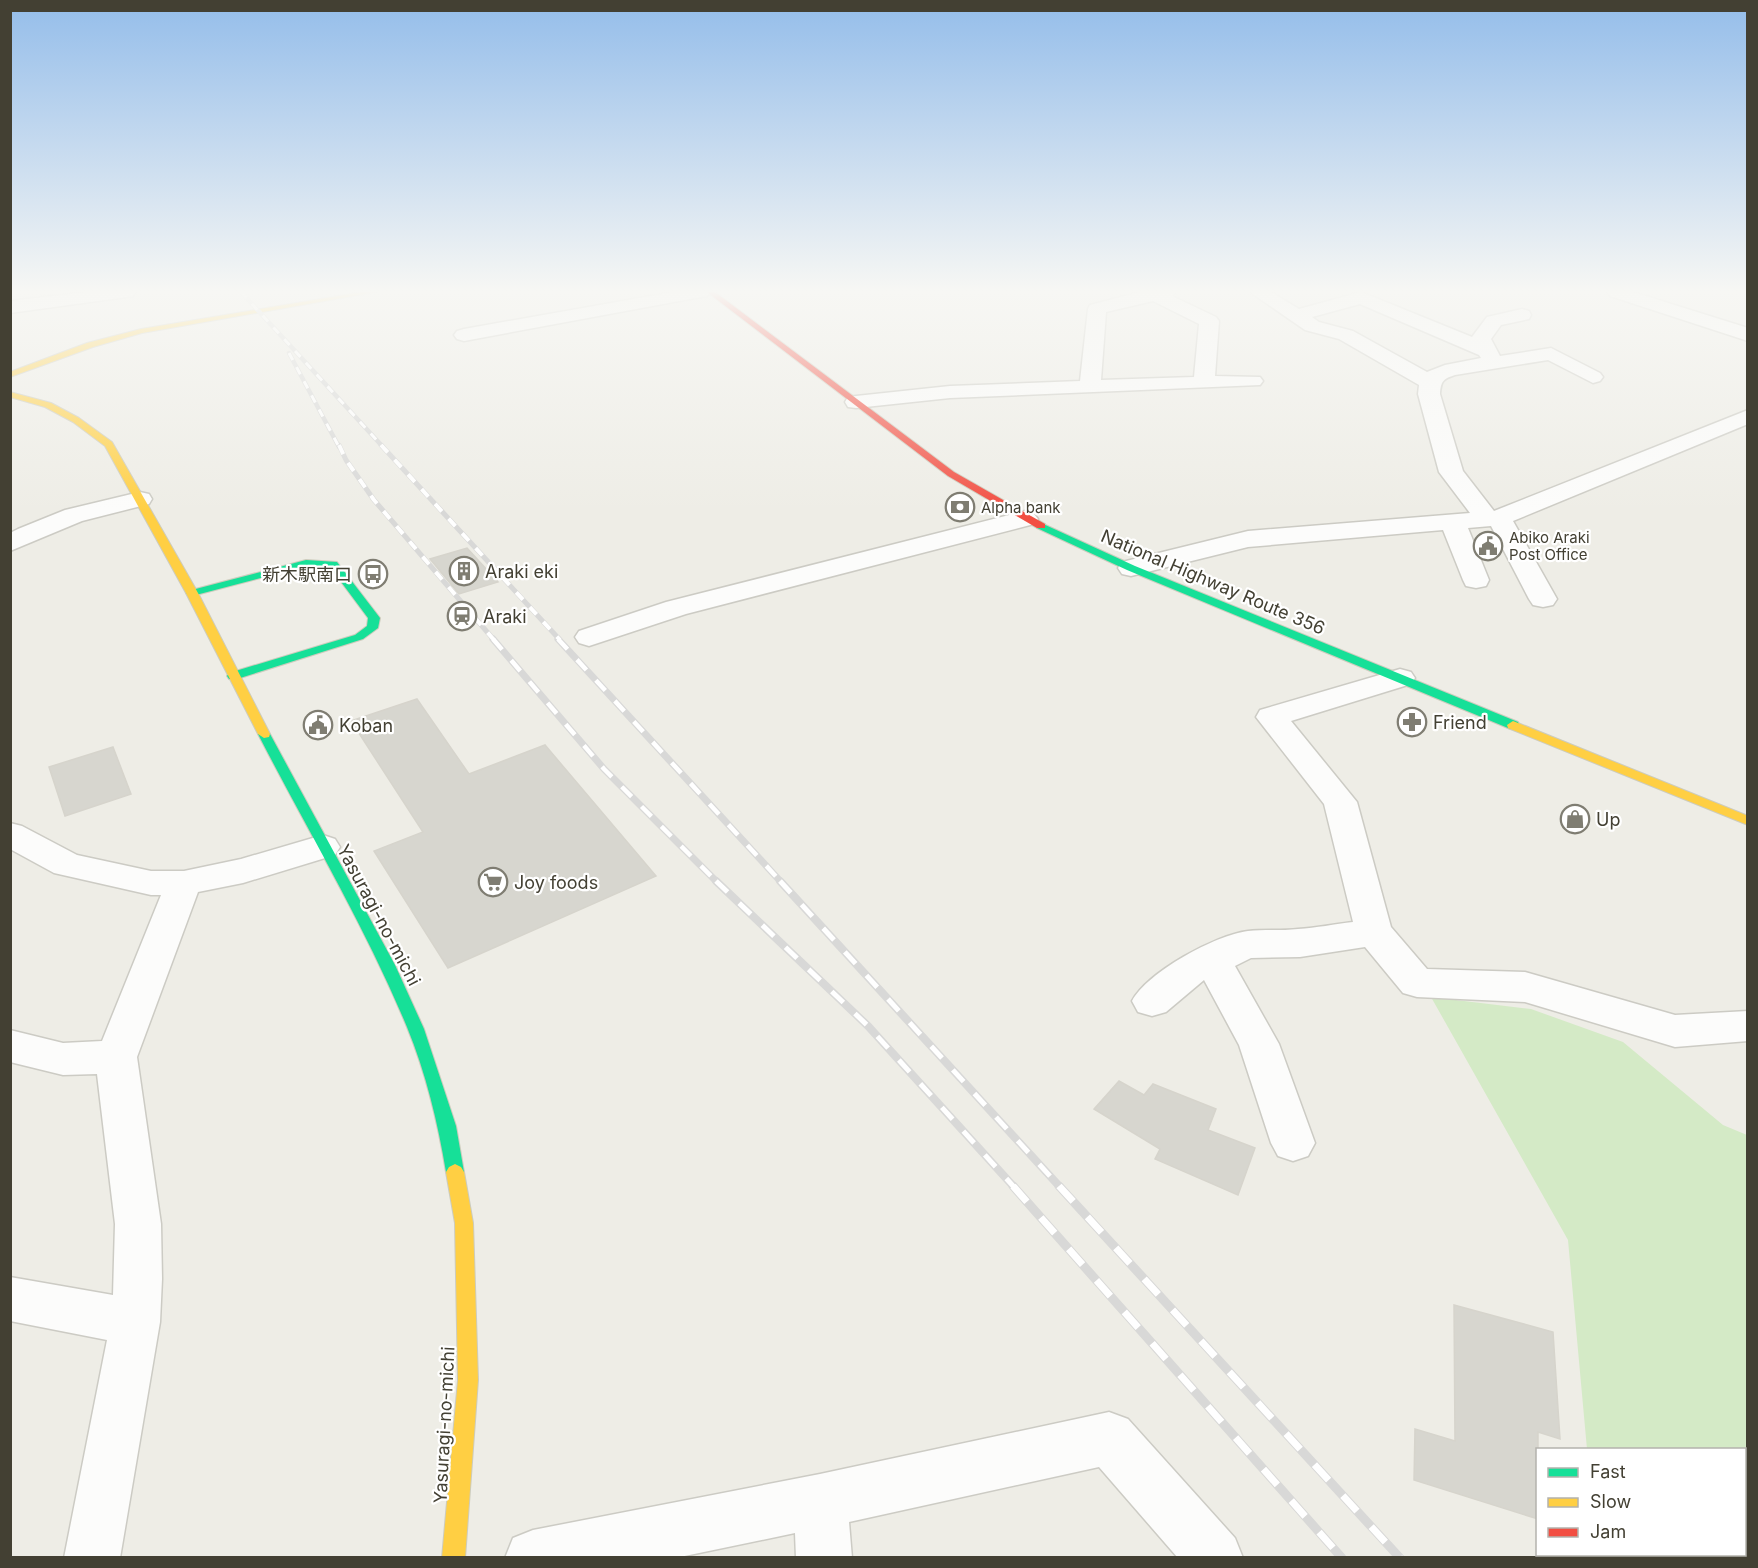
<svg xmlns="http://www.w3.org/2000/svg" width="1758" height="1568" viewBox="0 0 1758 1568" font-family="Inter,'Noto Sans JP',sans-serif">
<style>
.green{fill:#d4eac6}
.building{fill:#d7d6cf;stroke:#d6d4cc;stroke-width:1.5}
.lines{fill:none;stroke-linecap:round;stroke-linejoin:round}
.street-casing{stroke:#cccbc4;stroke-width:3}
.fast-casing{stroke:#cdccbd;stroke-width:2}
.slow-casing{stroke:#cdccbd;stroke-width:2}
.jam-casing{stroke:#cdccbd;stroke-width:2}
.street{fill:#fcfcfb;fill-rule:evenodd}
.fast{fill:#16e098;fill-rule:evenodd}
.slow{fill:#ffcf43;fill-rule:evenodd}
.jam{fill:#f24e42;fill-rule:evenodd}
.rail-far4-casing{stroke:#d8d8d7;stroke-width:4.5}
.rail-far3-casing{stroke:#d8d8d7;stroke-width:5}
.rail-far2-casing{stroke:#d8d8d7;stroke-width:7}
.rail-far1-casing{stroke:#d8d8d7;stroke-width:8}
.rail-casing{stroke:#d8d8d7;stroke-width:9}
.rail-far4{stroke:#fff;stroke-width:3;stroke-dasharray:8;stroke-linecap:butt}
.rail-far3{stroke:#fff;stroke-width:4;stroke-dasharray:10;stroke-linecap:butt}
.rail-far2{stroke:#fff;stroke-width:4.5;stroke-dasharray:14;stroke-linecap:butt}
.rail-far1{stroke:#fff;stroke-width:5;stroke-dasharray:16;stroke-linecap:butt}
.rail{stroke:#fff;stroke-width:7;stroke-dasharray:21;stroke-linecap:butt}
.labels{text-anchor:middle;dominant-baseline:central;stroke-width:4.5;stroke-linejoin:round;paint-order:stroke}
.far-poi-label{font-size:15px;fill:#434033;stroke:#fff;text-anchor:start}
.poi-label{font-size:18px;fill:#434033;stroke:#fff;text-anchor:start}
.street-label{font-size:18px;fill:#434033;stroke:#fff}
</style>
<rect width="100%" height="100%" fill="#eeede6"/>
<!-- green -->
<path class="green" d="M1431,997L1531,1009L1623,1042L1723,1125L1747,1135V1557H1598L1597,1555L1744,1554V1450L1587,1449L1568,1240Z"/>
<!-- building -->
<g class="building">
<path d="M467,548L498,582L459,594L430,559Z"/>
<path d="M417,699L469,774L545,745L656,876L448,968L374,851L423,832L351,721Z"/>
<path d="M113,747L131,794L65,816L49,767Z"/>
<path d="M1119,1081L1144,1095L1153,1084L1216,1109L1208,1130L1255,1148L1238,1195L1155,1159L1160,1149L1094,1109Z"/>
<path d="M1454,1305L1553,1332L1560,1439L1538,1432V1519L1414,1480L1415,1429L1455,1441Z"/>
</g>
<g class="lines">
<!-- street casing -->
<g class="street-casing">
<g id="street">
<path d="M87,292H136L133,296L127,297L10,313V301Z"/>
<path d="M673,292H710L707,296L701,297L464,341L457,339L454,335L457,331L464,329Z"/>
<path d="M1140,292H1175L1172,296L1216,317L1219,321L1215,376L1260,377L1263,381L1260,385L950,398L856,408L848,407L845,402L848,397L856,396L950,386L1080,381L1088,309L1090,305ZM1153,301L1199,324L1194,377L1101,380L1106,312Z"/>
<path d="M1250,292H1271L1299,309L1361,292L1472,337L1487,317L1522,309L1529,311L1531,315L1529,319L1501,325L1491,339L1500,356L1551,348L1600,373L1603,377L1600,381L1593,383L1548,360L1455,375C1443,379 1441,381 1440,394L1463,471L1494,511L1748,410V424L1513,521L1557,599L1553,605L1543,607L1533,605L1529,599L1491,526L1468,528L1489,580L1486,586L1476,588L1466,586L1463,580L1443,530L1248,547L1131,576L1122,574L1118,568L1122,562L1248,531L1470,513L1439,472L1418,394L1419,385L1339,339L1305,330ZM1360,304L1479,355L1481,358L1445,365L1427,372L1353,331L1319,322L1312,317Z"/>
<path d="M1607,292H1633L1748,328V341L1610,296Z"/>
<path d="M140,492L149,494L152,499L149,504L82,521L10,551V533L18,529L65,510Z"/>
<path d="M1025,511L1034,514L1038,519L1034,524L686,614L589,646L579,643L575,637L579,631L666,602Z"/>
<path d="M1400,669L1411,672L1415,678L1411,684L1291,721L1357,802L1391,927L1427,969L1525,972L1675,1015L1748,1011V1041L1675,1047L1525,1002L1417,997L1403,993L1365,947L1300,957L1251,958L1235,966L1279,1044L1315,1143L1308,1156L1293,1161L1278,1156L1271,1143L1239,1045L1204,980L1166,1012L1152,1016L1138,1012L1132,1001C1148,972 1215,935 1248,931C1264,929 1281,931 1298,929C1316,928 1335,924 1353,922L1324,804L1256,717L1260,710Z"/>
<path d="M10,823L22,826L77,855L151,871H184L241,859L323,835L335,839L340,847L335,855L243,883L198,892L137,1057L161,1224L162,1279L160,1322L120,1558H64L107,1340L10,1321V1277L113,1295L115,1224L97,1074L63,1075L10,1062V1030L63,1043L102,1041L161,895H151L54,873L10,849Z"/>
<path d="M1109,1412L1128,1419L1235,1538L1243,1558H1178L1099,1467L849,1522L852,1558H796L795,1533L675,1558H505L513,1538L533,1530L820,1474Z"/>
</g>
</g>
<!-- fast casing -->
<g class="fast-casing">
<g id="fast">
<path d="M1041,523L1135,566L1518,722L1519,725L1513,729L1508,728L1127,570L1037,528V524Z"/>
<path d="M306,560L337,562L380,618L378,628L363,639L237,679H229L227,676L229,673L355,635L367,626L368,618L330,567L306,566L192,596L186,593L188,591Z"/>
<path d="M264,730L270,734L395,965L424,1029L456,1126L464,1172L461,1177L455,1180L449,1177L446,1172C438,1123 426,1073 407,1027C365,926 308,831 258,734Z"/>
</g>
</g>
<!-- slow casing -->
<g class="slow-casing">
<g id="slow">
<path d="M361,292H376L142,333L93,347L10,377V372L87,343L141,329Z"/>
<path d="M10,392L51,403L79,418L112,442L198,593L270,734L269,737L264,738L258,734L186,593L105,446L73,422L45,407L10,397Z"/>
<path d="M1513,721L1748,816V825L1508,728L1507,725Z"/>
<path d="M455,1164L461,1167L464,1172L473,1223L478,1380L465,1558H442L458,1380L455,1223L446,1172L449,1167Z"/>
</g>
</g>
<!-- jam casing -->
<g class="jam-casing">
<path id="jam" d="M707,292H715L954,472L1045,524V528H1037L948,476Z"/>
</g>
<!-- street -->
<use href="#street" class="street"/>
<!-- fast -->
<use href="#fast" class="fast"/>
<!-- slow -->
<use href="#slow" class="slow"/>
<!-- jam -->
<use href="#jam" class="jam"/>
<!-- rail-far4 casing -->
<g class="rail-far4-casing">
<g id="rail-far4">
<path d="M241,292L383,447"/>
<path d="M289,353L339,447"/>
</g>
</g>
<!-- rail-far3 casing -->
<g class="rail-far3-casing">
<g id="rail-far3">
<path d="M339,445L346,460L374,500L494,640"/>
<path d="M381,445L560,640"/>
</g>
</g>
<!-- rail-far2 casing -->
<g class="rail-far2-casing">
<g id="rail-far2">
<path d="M493,639L604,769L718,883"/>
<path d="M558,639L782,883"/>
</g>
</g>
<!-- rail-far1 casing -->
<g class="rail-far1-casing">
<g id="rail-far1">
<path d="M716,881L868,1026L1014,1187"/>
<path d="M780,881L1060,1187"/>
</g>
</g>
<!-- rail casing -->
<g class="rail-casing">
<g id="rail">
<path d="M1013,1186L1342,1558"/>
<path d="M1059,1186L1400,1558"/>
</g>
</g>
<!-- rail-far4 -->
<use href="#rail-far4" class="rail-far4"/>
<!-- rail-far3 -->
<use href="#rail-far3" class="rail-far3"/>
<!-- rail-far2 -->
<use href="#rail-far2" class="rail-far2"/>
<!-- rail-far1 -->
<use href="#rail-far1" class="rail-far1"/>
<!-- rail -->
<use href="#rail" class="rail"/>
</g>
<!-- sky -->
<linearGradient id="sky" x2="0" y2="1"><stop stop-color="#94bdea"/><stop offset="0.57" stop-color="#f7f7f4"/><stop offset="1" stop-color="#f7f7f4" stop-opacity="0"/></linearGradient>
<rect width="1758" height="511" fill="url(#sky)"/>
<!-- icons -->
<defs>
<g id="bank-ring" transform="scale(1.5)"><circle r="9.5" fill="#fff" stroke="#7f7d72" stroke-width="1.5"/><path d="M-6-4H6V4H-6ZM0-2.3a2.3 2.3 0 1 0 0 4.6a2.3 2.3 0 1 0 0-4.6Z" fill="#7f7d72"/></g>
<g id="civic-ring" transform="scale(1.5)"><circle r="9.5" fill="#fff" stroke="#7f7d72" stroke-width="1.5"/><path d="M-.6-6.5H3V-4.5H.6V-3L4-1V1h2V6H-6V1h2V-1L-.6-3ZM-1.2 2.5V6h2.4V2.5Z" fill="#7f7d72"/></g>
<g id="building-ring" transform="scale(1.5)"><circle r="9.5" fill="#fff" stroke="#7f7d72" stroke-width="1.5"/><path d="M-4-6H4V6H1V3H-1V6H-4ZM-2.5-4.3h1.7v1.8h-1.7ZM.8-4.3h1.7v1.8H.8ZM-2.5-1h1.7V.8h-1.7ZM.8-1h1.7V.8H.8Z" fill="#7f7d72"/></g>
<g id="bus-ring" transform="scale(1.5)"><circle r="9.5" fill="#fff" stroke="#7f7d72" stroke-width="1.5"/><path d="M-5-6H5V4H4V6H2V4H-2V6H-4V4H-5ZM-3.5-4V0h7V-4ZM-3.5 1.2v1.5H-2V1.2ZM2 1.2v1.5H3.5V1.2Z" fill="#7f7d72"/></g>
<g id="station-ring" transform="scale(1.5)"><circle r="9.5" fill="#fff" stroke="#7f7d72" stroke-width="1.5"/><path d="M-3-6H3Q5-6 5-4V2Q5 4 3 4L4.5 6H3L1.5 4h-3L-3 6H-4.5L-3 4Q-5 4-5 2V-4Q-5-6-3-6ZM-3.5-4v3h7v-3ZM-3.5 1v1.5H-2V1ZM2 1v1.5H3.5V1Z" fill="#7f7d72"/></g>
<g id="pharmacy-ring" transform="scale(1.5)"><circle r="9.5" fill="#fff" stroke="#7f7d72" stroke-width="1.5"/><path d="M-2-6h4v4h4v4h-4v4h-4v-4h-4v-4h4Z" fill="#7f7d72"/></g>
<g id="shop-ring" transform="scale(1.5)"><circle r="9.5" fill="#fff" stroke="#7f7d72" stroke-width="1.5"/><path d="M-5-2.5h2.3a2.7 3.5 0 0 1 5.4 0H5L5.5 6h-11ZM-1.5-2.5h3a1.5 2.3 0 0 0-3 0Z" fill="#7f7d72"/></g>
<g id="supermarket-ring" transform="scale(1.5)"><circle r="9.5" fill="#fff" stroke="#7f7d72" stroke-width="1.5"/><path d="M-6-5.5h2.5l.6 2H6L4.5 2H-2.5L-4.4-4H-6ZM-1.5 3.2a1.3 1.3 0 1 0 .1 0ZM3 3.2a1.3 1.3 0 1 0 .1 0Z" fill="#7f7d72"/></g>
</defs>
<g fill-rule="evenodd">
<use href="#bank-ring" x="960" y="507"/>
<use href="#civic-ring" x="1488" y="546"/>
<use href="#building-ring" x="464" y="571"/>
<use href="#bus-ring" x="373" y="574"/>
<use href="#station-ring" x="462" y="616"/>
<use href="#pharmacy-ring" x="1412" y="722"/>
<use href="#civic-ring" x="318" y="725"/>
<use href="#shop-ring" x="1575" y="819"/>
<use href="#supermarket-ring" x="493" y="882"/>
</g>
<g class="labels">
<!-- far-poi labels -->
<g class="far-poi-label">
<text x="981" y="507">Alpha bank</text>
<text x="1509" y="537">Abiko Araki<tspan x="1509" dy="17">Post Office</tspan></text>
</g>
<!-- poi labels -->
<g class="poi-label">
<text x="485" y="571">Araki eki</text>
<text x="352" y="574" text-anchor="end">新木駅南口</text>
<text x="483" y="616">Araki</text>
<text x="1433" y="722">Friend</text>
<text x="339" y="725">Koban</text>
<text x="1596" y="819">Up</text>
<text x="514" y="882">Joy foods</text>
</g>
<!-- street labels -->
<g class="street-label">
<text transform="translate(1213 582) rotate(23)">National Highway Route 356</text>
<text transform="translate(379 915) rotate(62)">Yasuragi-no-michi</text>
<text transform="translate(444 1425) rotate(-87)">Yasuragi-no-michi</text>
</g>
</g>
<!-- border -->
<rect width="1758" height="1568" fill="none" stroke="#434033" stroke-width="24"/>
<!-- legend -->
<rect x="1536" y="1448" width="210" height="108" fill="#ffffff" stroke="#b4b3ad" stroke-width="1.5"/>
<rect x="1548" y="1468" width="30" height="9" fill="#16e098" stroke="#b4b3ad" stroke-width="1.5"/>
<text x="1590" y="1478" font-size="18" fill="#434033">Fast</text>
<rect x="1548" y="1498" width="30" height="9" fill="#ffcf43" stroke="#b4b3ad" stroke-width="1.5"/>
<text x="1590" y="1508" font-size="18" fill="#434033">Slow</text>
<rect x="1548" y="1528" width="30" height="9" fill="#f24e42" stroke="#b4b3ad" stroke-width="1.5"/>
<text x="1590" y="1538" font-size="18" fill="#434033">Jam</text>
</svg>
